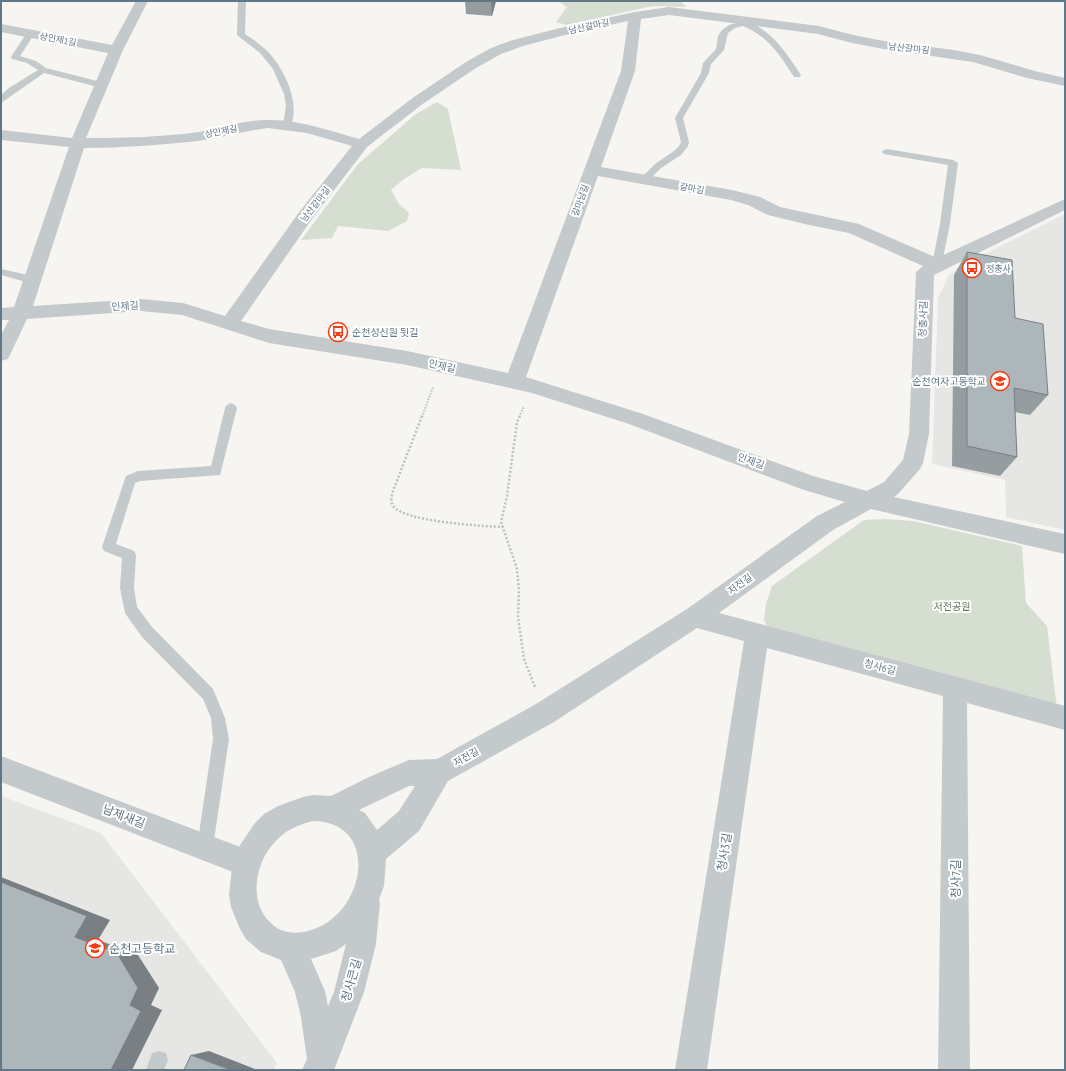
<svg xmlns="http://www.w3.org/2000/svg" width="1066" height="1071" viewBox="0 0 1066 1071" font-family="'PT Sans Narrow','Noto Sans KR',sans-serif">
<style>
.built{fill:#e6e7e4}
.green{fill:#d6ded2}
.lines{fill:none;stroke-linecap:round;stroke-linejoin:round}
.path-far1{stroke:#bdc0c2;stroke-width:2;stroke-dasharray:1.5 1.5;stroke-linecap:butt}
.path{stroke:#bdc0c2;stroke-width:2.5;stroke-dasharray:2 2;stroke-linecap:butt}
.service{fill:#c4c9cb;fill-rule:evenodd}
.minor{fill:#c4c9cb;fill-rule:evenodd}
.tertiary{fill:#c4c9cb;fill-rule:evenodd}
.wall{fill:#959da1}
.shaded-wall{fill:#797f83}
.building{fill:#adb6bb;stroke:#797f83}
.labels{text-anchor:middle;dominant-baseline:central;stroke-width:4;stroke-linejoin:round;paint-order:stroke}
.far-street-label{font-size:9px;fill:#617785;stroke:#fff}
.far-poi-label{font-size:9px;fill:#617785;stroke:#fff;text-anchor:start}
.street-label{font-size:10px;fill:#617785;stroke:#fff}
.poi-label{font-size:10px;fill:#617785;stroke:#fff;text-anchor:start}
.park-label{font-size:10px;fill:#677c61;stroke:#fff}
.near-street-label{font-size:12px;fill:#617785;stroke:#fff}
.near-poi-label{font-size:12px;fill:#617785;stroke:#fff;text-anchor:start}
</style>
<rect width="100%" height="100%" fill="#f6f5f1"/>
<!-- built -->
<g class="built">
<path d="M1065,214V530L1006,517L1005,480L932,464L938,298L949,275L960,266Z"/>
<path d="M1,796L101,833L277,1063L274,1070H1Z"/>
</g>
<!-- green -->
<g class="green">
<path d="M558,1H681L686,7L653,6L566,25L556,22L567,7Z"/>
<path d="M437,102L448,109L461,170L422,168L404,179L391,190L399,204L409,213L407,221L388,231L338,226L332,238L301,240L358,164L416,114Z"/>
<path d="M885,519L913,521L1022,546L1026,603L1047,626L1057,709L768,629L764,620L766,604L772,586L864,520Z"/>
</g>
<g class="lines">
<!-- path-far1 -->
<g class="path-far1">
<path d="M422,417L433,387"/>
<path d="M519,417L524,406"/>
</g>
<!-- path -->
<g class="path">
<path d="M422,416L393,491C392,496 390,501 393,506C405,522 482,526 503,527"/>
<path d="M520,416L517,422L507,496L501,522L517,569L519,590L518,617L524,659L535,687"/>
</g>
<!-- service -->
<g class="service">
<path d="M238,1H246L245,34C252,39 259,43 265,49C283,65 302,104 290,127H284L283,125L286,106L284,94L273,69L260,53L237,35Z"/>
<path d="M751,19L755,21L751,23C775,34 787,54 801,75L800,77H794C780,55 768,36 743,26L735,28L728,33L724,50L711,64L709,73L683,118L689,142L688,146L681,155L661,168L647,182H641L639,180L655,164L674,151L679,146L681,142L675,118L701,73L703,63L716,49L718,36L722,30L729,25Z"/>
<path d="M28,31H34L35,33L20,56L36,61L46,68L105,83L106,85L105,87L102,88L44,73L1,103V95L9,88L38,70L27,63L12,59L11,57Z"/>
<path d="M887,149L953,160L958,163L950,224L941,267H933L932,265L940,224L948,165L884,154L882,152L884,150Z"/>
<path d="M1,269L37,277L38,280L37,283L33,284L1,275Z"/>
<path d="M231,403L235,405L237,408L220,475L140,481L135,483L116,544L134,551L136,555L134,588L137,607L152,627L213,689L225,718L229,739L213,847L211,853L205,855L199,853L197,847L213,739L211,718L203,699L142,637L125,613L120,588L122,558L104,551L102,547L126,476L138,471L211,466L225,408L227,405Z"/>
<path d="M159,1051L166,1053L168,1060L164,1070H146L152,1053Z"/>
</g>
<!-- minor -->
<path class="minor" d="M136,1H148L123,50L86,138C124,138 162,137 199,132C222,128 244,120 267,120C298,119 331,131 359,139L414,97L466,62L491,48L513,40L560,28L635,12L669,7L819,26L853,35L884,41L954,50L980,55L1035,71L1065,78V86L1027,78L973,62L884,49L852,43L818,34L669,15L641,19L635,71L601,167L732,190L760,197L780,207L859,224L937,258L1065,199V210L934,275L929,434L923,463L920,469L898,494L894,497L1065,534V554L871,509L833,530L719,613L1065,706V730L967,703L970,1070H938L943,696L767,648L707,1070H675L744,641L697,628L554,722L448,781L419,831L386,859L384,886L379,899L380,903L376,944L364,992L334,1070H302L307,1059L301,1017L295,992L281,960L261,952L246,939L240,929L231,907L229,894L232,868L240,845L255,823L264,814L278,806L303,797L313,795L331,796L369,777L409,760L437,759L536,704L687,609L817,516L845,502L804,490L629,424L532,393L407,365L269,343L182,315L141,311L27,319L8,359L1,361V335L9,320H1V308L14,307L69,147L1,140V130L72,138L108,53L1,32V24L112,45ZM628,21L621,71L508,373L407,351L269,329L241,321L312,219L367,147L424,103L476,68L501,54L523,46L561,36ZM268,128L307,133L352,146L300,211L225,316L183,303L141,299L33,306L84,148C122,148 160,145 198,141C221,138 244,131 268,128ZM598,176L731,200L748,205L768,215L809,225L849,233L923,266L916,272L909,434L903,460L884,482L867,491L813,476L643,414L526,377ZM409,786H415L399,811L377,830L365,813L359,810ZM313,821C382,822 365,915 311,930C302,933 293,934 284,931C279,930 274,926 271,923C248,903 255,863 274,843C284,831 297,825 313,821ZM346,944L334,992L328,1006L325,991L311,959L336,951Z"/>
<!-- tertiary -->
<path class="tertiary" d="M1,756L256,853L260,863L256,873L246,877L1,782Z"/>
</g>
<!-- wall -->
<g class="wall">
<path d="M465,1H496L492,16L466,14Z"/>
<path d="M967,252L1015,318L1048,395L1030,415L1015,412L1017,457L1000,476L952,466L954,275Z"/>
</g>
<!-- shaded-wall -->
<g class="shaded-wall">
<path d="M491,1H496L492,16Z"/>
<path d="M1,877L110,920L98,940L138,955L159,988L151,1005L162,1010L132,1070H111L130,1005L75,937L1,882Z"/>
<path d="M209,1051L255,1069L254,1070H231L191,1055Z"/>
</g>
<!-- building -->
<g class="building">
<path d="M967,252L1012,260L1015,318L1043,324L1048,395L1014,388L1017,457L967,446Z"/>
<path d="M1,882L87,916L75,937L117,953L138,988L130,1005L141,1011L111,1070H1Z"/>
<path d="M191,1055L231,1070H184Z"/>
</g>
<!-- icons -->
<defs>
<g id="bus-ring" transform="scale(1)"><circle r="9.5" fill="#fff" stroke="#f53b12" stroke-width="1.5"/><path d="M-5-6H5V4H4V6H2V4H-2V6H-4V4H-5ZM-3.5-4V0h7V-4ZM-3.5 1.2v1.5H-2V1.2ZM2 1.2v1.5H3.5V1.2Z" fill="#f53b12"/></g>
<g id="school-ring" transform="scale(1)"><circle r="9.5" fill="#fff" stroke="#f53b12" stroke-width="1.5"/><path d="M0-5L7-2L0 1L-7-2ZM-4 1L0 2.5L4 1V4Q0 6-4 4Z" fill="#f53b12"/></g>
</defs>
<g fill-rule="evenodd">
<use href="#bus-ring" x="972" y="268"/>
<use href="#bus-ring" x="338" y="332"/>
<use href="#school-ring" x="1000" y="381"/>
<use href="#school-ring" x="95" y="948"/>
</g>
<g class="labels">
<!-- far-street labels -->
<g class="far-street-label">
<text transform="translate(589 26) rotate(-12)">남산갈마길</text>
<text transform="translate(58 39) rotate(11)">상인제1길</text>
<text transform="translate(909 48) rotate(6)">남산갈마길</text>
<text transform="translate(221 131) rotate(-11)">상인제길</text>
<text transform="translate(692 188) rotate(10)">갈마길</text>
<text transform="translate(580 200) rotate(-70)">갈마남길</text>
<text transform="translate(315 204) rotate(-52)">남산갈마길</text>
</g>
<!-- far-poi labels -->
<g class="far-poi-label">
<text x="986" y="268">정충사</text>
</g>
<!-- street labels -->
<g class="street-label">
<text transform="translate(125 306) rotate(-3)">인제길</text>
<text transform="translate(923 319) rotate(-88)">정충사길</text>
<text transform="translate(442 366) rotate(13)">인제길</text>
<text transform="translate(751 461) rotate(20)">인제길</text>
<text transform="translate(740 584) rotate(-36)">저전길</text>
<text transform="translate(880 667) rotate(15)">청사6길</text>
<text transform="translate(466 757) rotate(-29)">저전길</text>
</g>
<!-- poi labels -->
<g class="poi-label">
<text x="352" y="332">순천성신원 뒷길</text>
<text x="986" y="381" text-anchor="end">순천여자고등학교</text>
</g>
<!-- park labels -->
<g class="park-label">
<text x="952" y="606">저전공원</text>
</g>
<!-- near-street labels -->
<g class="near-street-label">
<text transform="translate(124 816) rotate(21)">남제새길</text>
<text transform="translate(724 852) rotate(-81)">청사3길</text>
<text transform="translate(955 879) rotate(-90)">청사7길</text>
<text transform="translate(351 980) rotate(-74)">청사큰길</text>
</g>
<!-- near-poi labels -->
<g class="near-poi-label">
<text x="109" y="948">순천고등학교</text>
</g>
</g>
<!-- border -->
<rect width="1066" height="1071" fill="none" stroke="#617785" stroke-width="4"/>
</svg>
